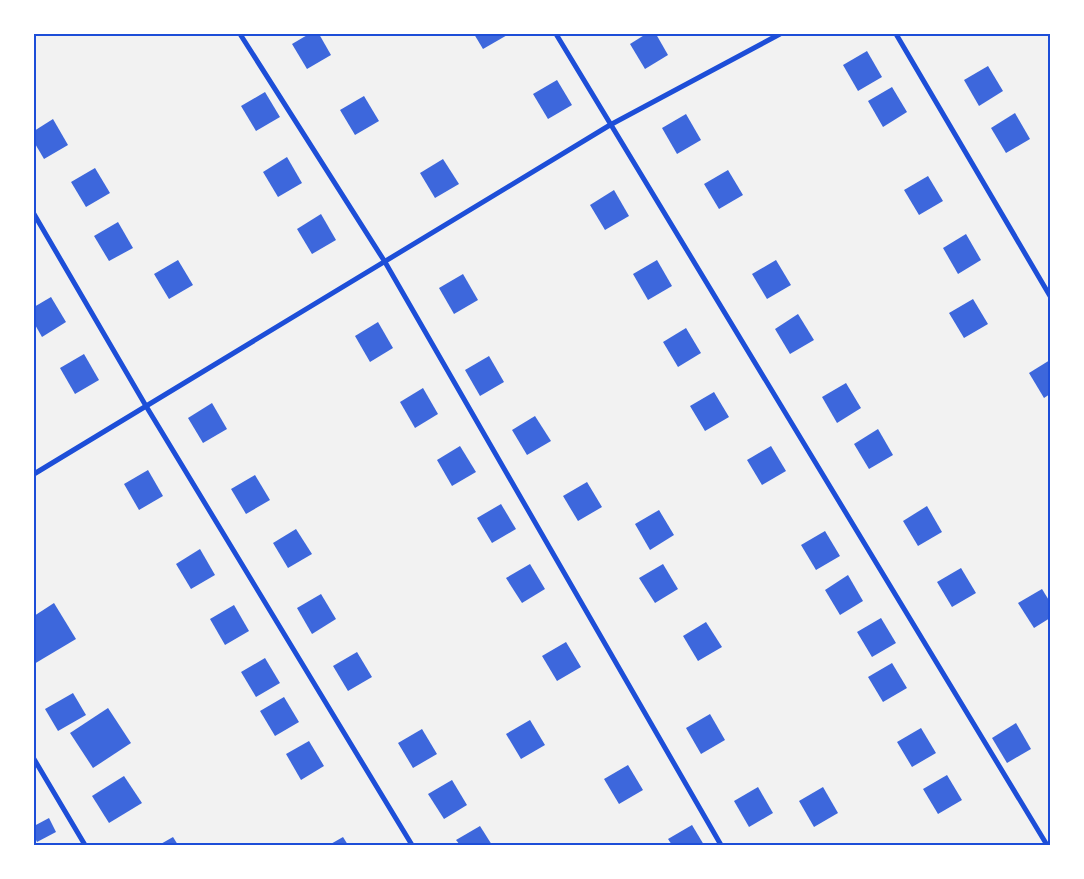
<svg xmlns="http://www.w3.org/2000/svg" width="1084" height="879" viewBox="0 0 1084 879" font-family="Montserrat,sans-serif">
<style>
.building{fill:#3d67dc}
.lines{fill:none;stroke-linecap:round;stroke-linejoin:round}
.minor{stroke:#1d4ed8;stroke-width:5}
.neatline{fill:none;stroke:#1d4ed8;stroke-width:2}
</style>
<rect width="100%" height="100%" fill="#f2f2f2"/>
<!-- building -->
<g class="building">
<path d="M309,34H319L331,55L307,69L292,44Z"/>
<path d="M474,34H509L483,49Z"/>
<path d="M646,34H656L668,55L645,69L630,44Z"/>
<path d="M867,51L882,77L858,91L843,65Z"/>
<path d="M988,66L1003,91L979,106L964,80Z"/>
<path d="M557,80L572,105L548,119L533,94Z"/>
<path d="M892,87L907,112L883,127L868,101Z"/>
<path d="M265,92L280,117L256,131L241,106Z"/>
<path d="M364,96L379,121L355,135L340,110Z"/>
<path d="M1015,113L1030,139L1006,153L991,128Z"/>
<path d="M686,114L701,140L677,154L662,128Z"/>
<path d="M53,119L68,145L44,159L34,142V131Z"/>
<path d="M287,157L302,183L278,197L263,172Z"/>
<path d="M443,159L459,184L435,198L420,173Z"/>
<path d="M95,168L110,193L86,207L71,182Z"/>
<path d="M728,170L743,195L719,209L704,184Z"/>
<path d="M928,176L943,201L919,215L904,190Z"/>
<path d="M614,190L629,216L605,230L590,205Z"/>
<path d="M321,214L336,240L312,254L297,229Z"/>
<path d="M118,222L133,248L109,261L94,236Z"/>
<path d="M966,234L981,260L958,274L943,248Z"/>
<path d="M178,260L193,285L169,299L154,274Z"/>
<path d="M657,260L672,286L648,300L633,274Z"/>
<path d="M776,260L791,285L767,299L752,274Z"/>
<path d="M463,274L478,300L454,314L439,288Z"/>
<path d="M51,297L66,322L42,337L34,323V307Z"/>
<path d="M973,299L988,324L964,338L949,313Z"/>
<path d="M798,314L814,340L790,354L775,329Z"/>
<path d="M378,322L393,348L370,362L355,336Z"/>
<path d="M686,328L701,353L678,367L663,342Z"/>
<path d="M84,354L99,380L75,394L60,368Z"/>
<path d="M489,356L504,382L480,396L465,370Z"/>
<path d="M1050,360V394L1044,398L1029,373Z"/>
<path d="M846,383L861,408L837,423L822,397Z"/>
<path d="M423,388L438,414L415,428L400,402Z"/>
<path d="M714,392L729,417L705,431L690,406Z"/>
<path d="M212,403L227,429L203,443L188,418Z"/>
<path d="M535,416L551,441L527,455L512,430Z"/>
<path d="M878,429L893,455L869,469L854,444Z"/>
<path d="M460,446L476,472L452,486L437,460Z"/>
<path d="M771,446L786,471L762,485L747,460Z"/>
<path d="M148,470L163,496L139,510L124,484Z"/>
<path d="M255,475L270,500L246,514L231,489Z"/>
<path d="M587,482L602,507L578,521L563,496Z"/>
<path d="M501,504L516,529L492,543L477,518Z"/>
<path d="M927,506L942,532L918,546L903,521Z"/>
<path d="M659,510L674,535L650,550L635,524Z"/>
<path d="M296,529L312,554L288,568L273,543Z"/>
<path d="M825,531L840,556L816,570L801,545Z"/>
<path d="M200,549L215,575L191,589L176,564Z"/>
<path d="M530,564L545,589L522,603L506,578Z"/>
<path d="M663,564L678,589L655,603L639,578Z"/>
<path d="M961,568L976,593L952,607L937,582Z"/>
<path d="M848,575L863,601L840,615L825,590Z"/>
<path d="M1042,589L1050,602V618L1034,628L1018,603Z"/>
<path d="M321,594L336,619L312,634L297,608Z"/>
<path d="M54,603L76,639L34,664V616Z"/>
<path d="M234,605L249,631L225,645L210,619Z"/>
<path d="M881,618L896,643L872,657L857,632Z"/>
<path d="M706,622L722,647L698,661L683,636Z"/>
<path d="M566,642L581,667L557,681L542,656Z"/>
<path d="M357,652L372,677L348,691L333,666Z"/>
<path d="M265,658L280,683L256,697L241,672Z"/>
<path d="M892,663L907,688L883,702L868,677Z"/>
<path d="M73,693L86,715L58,731L45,709Z"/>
<path d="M284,697L299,722L275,736L260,711Z"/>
<path d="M108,708L131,743L93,768L70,733Z"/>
<path d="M710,714L725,740L701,754L686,728Z"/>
<path d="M530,720L545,745L521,759L506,734Z"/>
<path d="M1016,723L1031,749L1007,763L992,738Z"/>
<path d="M921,728L936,753L912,767L897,742Z"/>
<path d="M422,729L437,754L413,768L398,743Z"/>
<path d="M309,741L324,766L301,780L286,754Z"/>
<path d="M628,765L643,790L619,804L604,779Z"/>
<path d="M947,775L962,800L938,814L923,789Z"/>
<path d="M124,776L142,803L109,823L92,796Z"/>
<path d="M452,780L467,805L444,819L428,794Z"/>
<path d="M758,787L773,813L749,827L734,801Z"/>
<path d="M823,787L838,813L814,827L799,801Z"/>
<path d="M49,818L56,832L37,842L34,836V826Z"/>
<path d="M692,825L704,845H672L668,839Z"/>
<path d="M480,826L492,845H460L456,840Z"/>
<path d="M173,837L178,845H159Z"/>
<path d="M343,837L348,845H329Z"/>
</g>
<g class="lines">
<!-- minor -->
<g class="minor">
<path d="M240,34L385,262L721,845"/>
<path d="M556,34L1047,845"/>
<path d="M896,34L1050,296"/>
<path d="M34,214L146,406L412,845"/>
<path d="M34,474L610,125L780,34"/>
<path d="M34,759L85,845"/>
</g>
</g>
<!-- border -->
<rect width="1084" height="879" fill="none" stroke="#ffffff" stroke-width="70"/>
<rect x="35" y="35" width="1014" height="809" class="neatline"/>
</svg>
